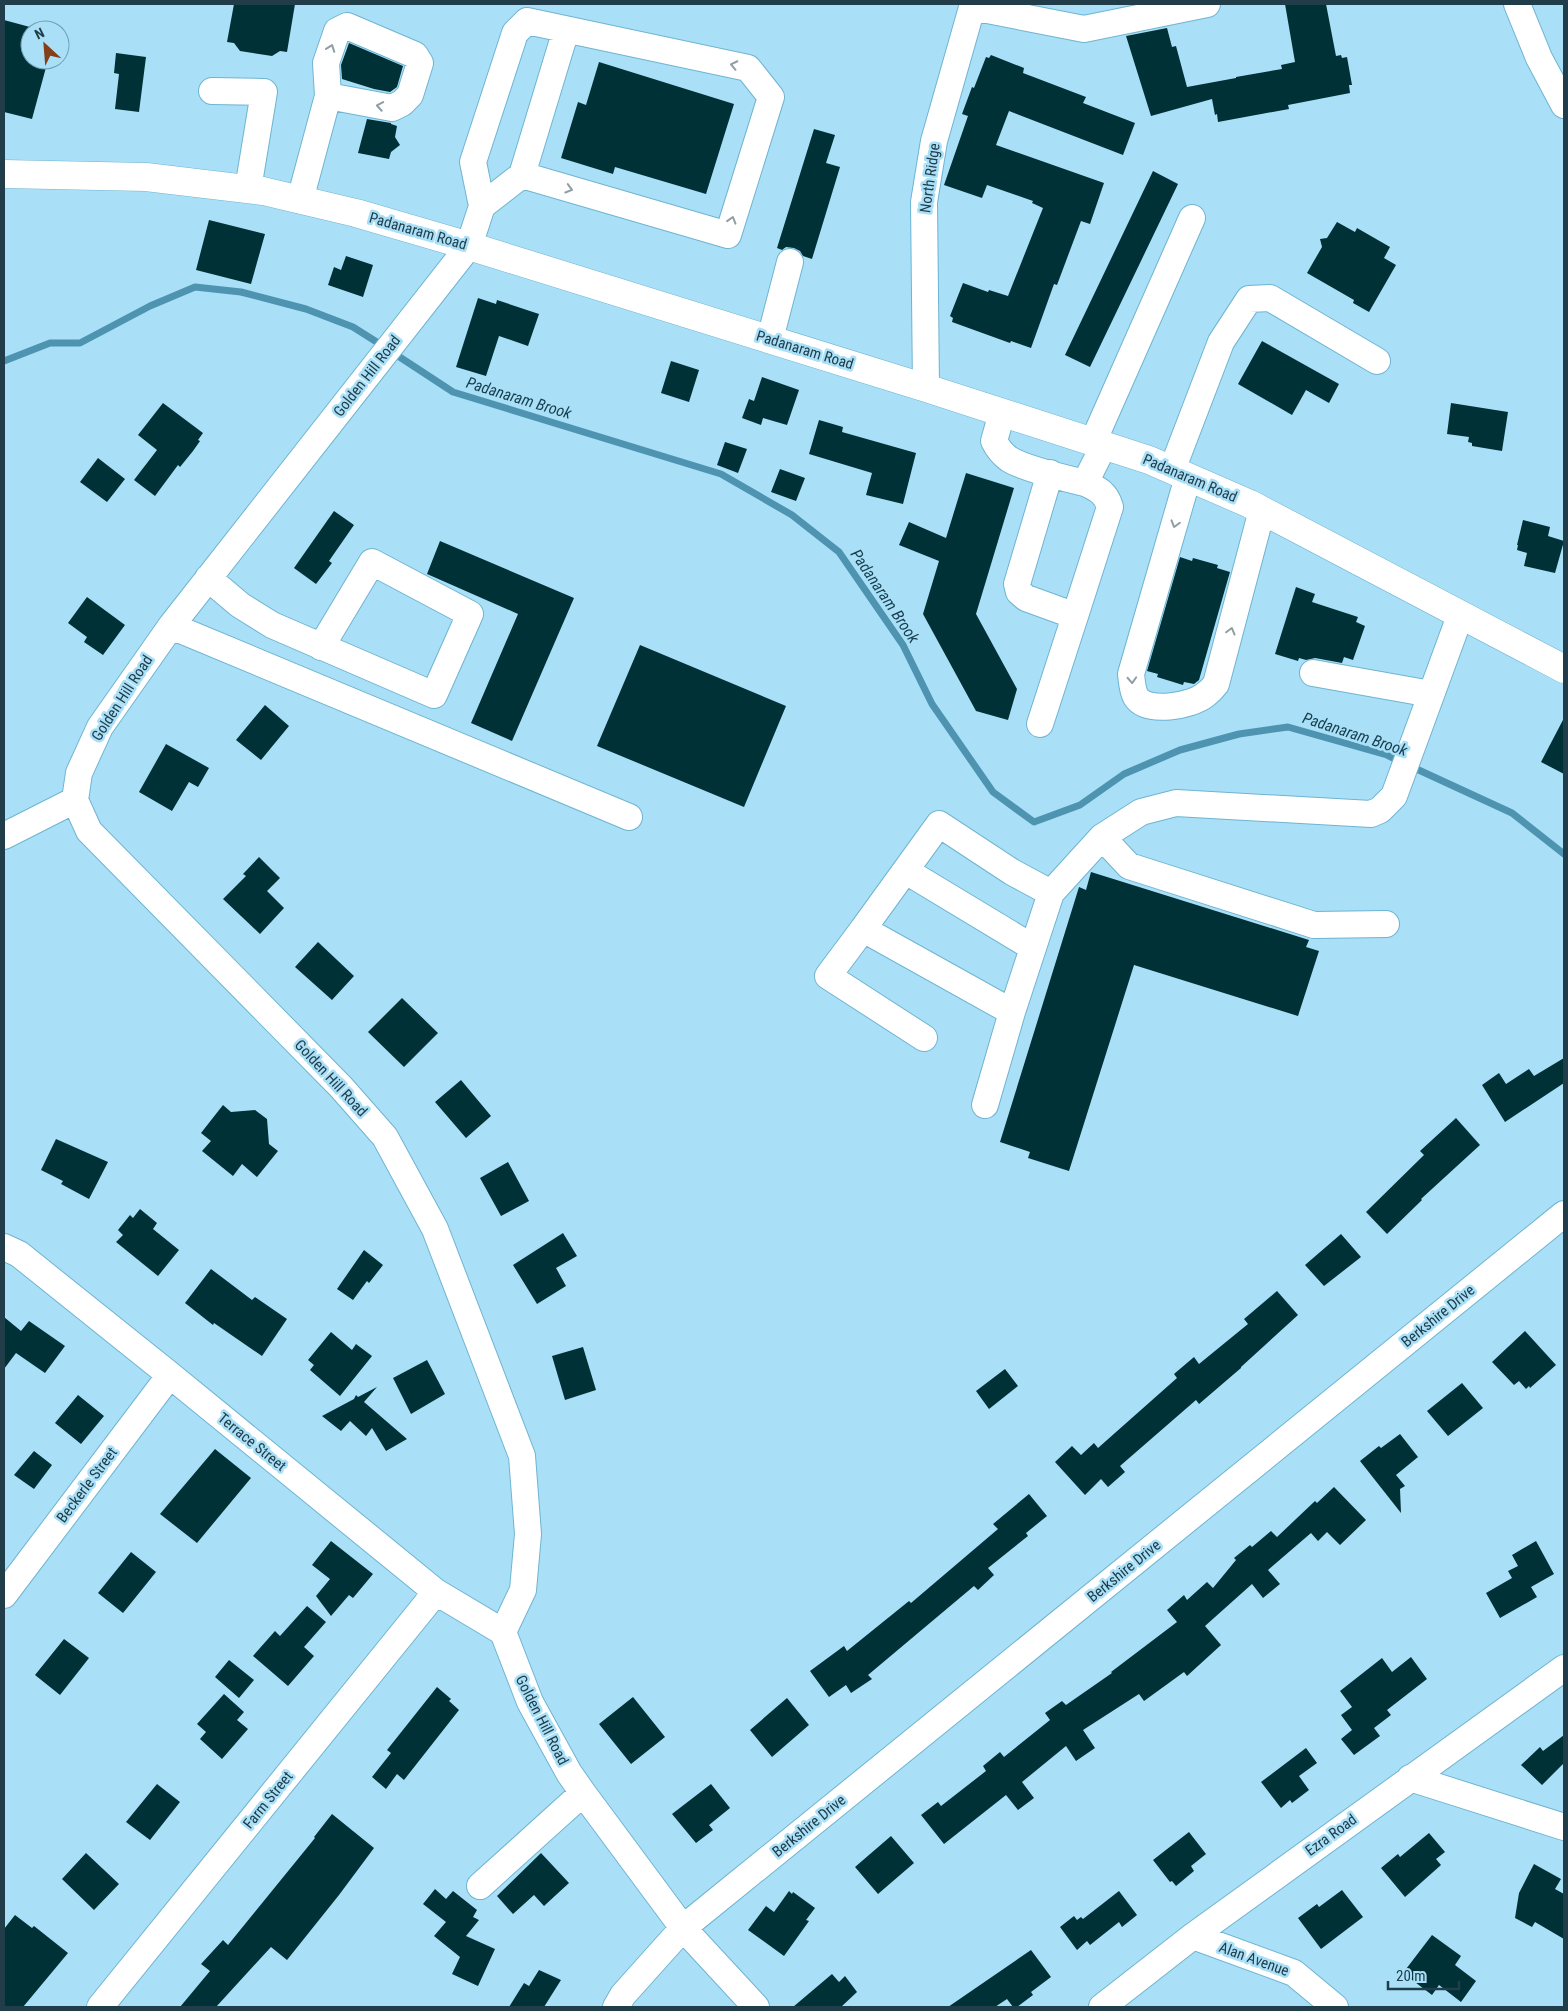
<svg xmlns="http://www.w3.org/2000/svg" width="1568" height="2011" font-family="'Roboto Condensed',sans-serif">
	<rect width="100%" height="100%" fill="#a9e0f8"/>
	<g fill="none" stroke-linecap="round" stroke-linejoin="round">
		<path stroke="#4e94b1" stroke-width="7" d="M 392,352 L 453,392 L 721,474 L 792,515 L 839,552 L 903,645 L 932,704 L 993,792 L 1034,822 L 1080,805 L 1124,774 L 1180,750 L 1239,734 L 1288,727 L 1387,755 L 1401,762
			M 4,361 L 50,343 L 80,343 L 150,306 L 195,287 L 241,292 L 306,309 L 353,327 L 383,346
			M 1410,766 L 1512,813 L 1564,854"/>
	</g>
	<path fill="#003137" d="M 234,4 L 295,4 L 287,52 L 280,51 L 272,56 L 240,51 L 234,43 L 227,42 Z
		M 1285,4 L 1326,4 L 1336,56 L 1341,55 L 1342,58 L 1347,57 L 1352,85 L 1349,85 L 1350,93 L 1288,105 L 1289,109 L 1218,122 L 1217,114 L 1215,115 L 1212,99 L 1151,116 L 1126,36 L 1167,28 L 1172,47 L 1176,46 L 1187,87 L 1236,78 L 1236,77 L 1282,69 L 1281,65 L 1295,62 Z
		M 4,20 L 41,30 L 30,30 L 30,60 L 48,60 L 32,119 L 4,112 Z
		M 349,43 L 403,66 L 397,87 L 390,92 L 374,89 L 342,79 L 341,65 Z
		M 116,53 L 146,57 L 139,112 L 115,109 L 119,74 L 114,73 Z
		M 991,55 L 1024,68 L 1023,73 L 1086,97 L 1083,103 L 1135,123 L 1123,155 L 1009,111 L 996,145 L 1104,183 L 1090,224 L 1081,221 L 1057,285 L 1054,284 L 1031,348 L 1011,341 L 1010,343 L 952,322 L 953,318 L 950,316 L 963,283 L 988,292 L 989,290 L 1008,296 L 1043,208 L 1032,203 L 1033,201 L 987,185 L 982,198 L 944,185 L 968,116 L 962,114 L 972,87 L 974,88 L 986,57 L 989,58 Z
		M 599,62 L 734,104 L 706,194 L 615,167 L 613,174 L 561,158 L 578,102 L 586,105 Z
		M 367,119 L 391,123 L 391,124 L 397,126 L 395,137 L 400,145 L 391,152 L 389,159 L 358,153 Z
		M 814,129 L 835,135 L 826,163 L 840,167 L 812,259 L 803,256 L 800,251 L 794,248 L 786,247 L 782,250 L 777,248 Z
		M 1153,171 L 1178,184 L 1090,367 L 1065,355 Z
		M 209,220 L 265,234 L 251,284 L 196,270 Z
		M 1337,222 L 1355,232 L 1357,228 L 1390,247 L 1384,258 L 1396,265 L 1369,312 L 1353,303 L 1354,300 L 1307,273 L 1322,247 L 1320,239 L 1327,238 Z
		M 346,256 L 373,265 L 363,297 L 328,285 L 334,267 L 341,270 Z
		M 478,298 L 496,304 L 497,300 L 539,314 L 528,346 L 499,336 L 486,376 L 456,367 Z
		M 1262,341 L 1339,384 L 1329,403 L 1306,390 L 1292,415 L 1238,384 Z
		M 671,361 L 699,370 L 689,402 L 661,393 Z
		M 762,377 L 799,390 L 787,425 L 763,418 L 761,425 L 742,418 L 749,399 L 754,401 Z
		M 163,403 L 203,433 L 198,440 L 200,441 L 193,451 L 180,467 L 178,465 L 155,496 L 134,480 L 157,450 L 138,435 Z
		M 1451,403 L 1508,412 L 1502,451 L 1472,446 L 1472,443 L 1468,442 L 1469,437 L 1447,434 Z
		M 819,420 L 843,427 L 842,432 L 916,453 L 903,504 L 866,495 L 872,473 L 809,454 Z
		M 725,442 L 747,449 L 738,473 L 717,465 Z
		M 98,458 L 125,479 L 107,502 L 80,482 Z
		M 780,469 L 805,478 L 796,501 L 771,492 Z
		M 966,473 L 1014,488 L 976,614 L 1017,689 L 1008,720 L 976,711 L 923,614 L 939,561 L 899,545 L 909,522 L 946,538 Z
		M 334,511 L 354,525 L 329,561 L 332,563 L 316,584 L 294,568 Z
		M 1523,520 L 1550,527 L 1548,536 L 1564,541 L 1555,573 L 1524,566 L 1527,553 L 1517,550 L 1518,545 L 1517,545 Z
		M 440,541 L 574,598 L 512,741 L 471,723 L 518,614 L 427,574 Z
		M 1180,557 L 1192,561 L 1193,558 L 1218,565 L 1217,568 L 1230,572 L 1199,680 L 1194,684 L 1184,682 L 1183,685 L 1157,677 L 1158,674 L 1147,671 Z
		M 1296,587 L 1315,594 L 1312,602 L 1358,617 L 1356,622 L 1365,626 L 1353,660 L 1344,657 L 1342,663 L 1315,658 L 1306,660 L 1299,658 L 1298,661 L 1275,654 Z
		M 87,597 L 125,625 L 103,655 L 84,642 L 87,637 L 68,623 Z
		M 640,645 L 786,706 L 744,807 L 597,746 Z
		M 265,705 L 289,726 L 261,760 L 236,740 Z
		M 1564,718 L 1564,774 L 1541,762 Z
		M 166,744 L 209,768 L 198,787 L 189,782 L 172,811 L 139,792 Z
		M 259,857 L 280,878 L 267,891 L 284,908 L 260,934 L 223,899 L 246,876 L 243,874 Z
		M 1091,872 L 1309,940 L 1306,947 L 1319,951 L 1298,1016 L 1134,965 L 1069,1171 L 1028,1158 L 1030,1152 L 1000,1142 L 1079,887 L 1086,890 Z
		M 318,942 L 354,976 L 332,1000 L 295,967 Z
		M 402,998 L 438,1033 L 404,1067 L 368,1032 Z
		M 1564,1058 L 1564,1083 L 1505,1122 L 1482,1085 L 1499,1073 L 1506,1084 L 1529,1069 L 1534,1076 Z
		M 461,1080 L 491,1116 L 466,1138 L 435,1102 Z
		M 223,1105 L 231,1112 L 255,1110 L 267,1119 L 269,1144 L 278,1151 L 257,1177 L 242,1164 L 233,1176 L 202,1151 L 211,1141 L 201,1133 Z
		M 1456,1118 L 1480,1145 L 1421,1199 L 1422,1200 L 1387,1234 L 1366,1212 L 1424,1155 L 1420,1151 Z
		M 56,1139 L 108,1162 L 89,1199 L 61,1184 L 63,1181 L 41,1170 Z
		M 508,1162 L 529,1201 L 501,1216 L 480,1178 Z
		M 140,1209 L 157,1223 L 153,1229 L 179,1250 L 158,1276 L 116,1242 L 123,1235 L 118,1230 L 130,1215 L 133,1218 Z
		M 563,1233 L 577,1256 L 556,1268 L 566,1286 L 537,1304 L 513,1265 Z
		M 1341,1234 L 1361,1257 L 1324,1286 L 1305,1265 Z
		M 364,1250 L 383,1265 L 369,1283 L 367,1281 L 353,1300 L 337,1289 Z
		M 211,1269 L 252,1300 L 255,1297 L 287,1319 L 262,1356 L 214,1323 L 213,1325 L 185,1303 Z
		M 1277,1291 L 1298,1315 L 1241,1367 L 1241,1368 L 1199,1404 L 1196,1400 L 1120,1466 L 1125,1472 L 1108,1487 L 1101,1479 L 1085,1495 L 1055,1462 L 1072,1446 L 1081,1455 L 1094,1443 L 1098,1448 L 1177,1378 L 1174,1374 L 1194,1357 L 1199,1364 L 1248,1324 L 1244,1319 Z
		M 4,1317 L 21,1331 L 29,1321 L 65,1346 L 45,1373 L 16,1353 L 4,1369 Z
		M 1525,1331 L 1556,1365 L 1530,1388 L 1529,1386 L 1526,1389 L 1519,1381 L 1514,1385 L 1492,1362 Z
		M 331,1332 L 352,1350 L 356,1344 L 372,1356 L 340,1396 L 310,1370 L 314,1365 L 308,1360 Z
		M 583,1347 L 596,1390 L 565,1400 L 552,1356 Z
		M 427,1360 L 445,1394 L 411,1414 L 393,1378 Z
		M 1005,1369 L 1018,1386 L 989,1409 L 976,1391 Z
		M 1462,1383 L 1483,1408 L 1448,1436 L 1427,1411 Z
		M 377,1387 L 364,1402 L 407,1439 L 386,1451 L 372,1428 L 366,1436 L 350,1421 L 341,1431 L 322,1416 L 354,1399 L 356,1395 L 358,1397 Z
		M 78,1395 L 104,1416 L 81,1444 L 55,1423 Z
		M 1400,1434 L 1418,1457 L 1396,1475 L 1405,1486 L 1400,1489 L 1401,1513 L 1360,1461 L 1379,1446 L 1381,1448 Z
		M 215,1449 L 251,1478 L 197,1543 L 160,1514 Z
		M 34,1451 L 52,1465 L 34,1489 L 14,1475 Z
		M 1334,1487 L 1366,1520 L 1340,1545 L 1327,1532 L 1318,1541 L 1311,1533 L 1268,1570 L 1280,1584 L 1263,1598 L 1252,1584 L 1205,1626 L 1221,1645 L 1187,1676 L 1184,1672 L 1144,1701 L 1139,1694 L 1083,1730 L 1095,1748 L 1076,1761 L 1066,1746 L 1022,1782 L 1034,1798 L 1018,1810 L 1006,1795 L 944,1844 L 921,1815 L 938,1802 L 941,1806 L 986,1771 L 983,1766 L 1000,1752 L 1004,1757 L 1050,1720 L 1045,1713 L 1062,1701 L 1066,1705 L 1112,1673 L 1111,1672 L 1177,1622 L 1167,1610 L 1184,1595 L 1187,1600 L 1207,1582 L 1213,1588 L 1236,1560 L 1234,1558 L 1250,1545 L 1252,1547 L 1271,1531 L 1277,1537 L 1315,1501 L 1317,1503 Z
		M 1029,1494 L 1047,1516 L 1026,1533 L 1028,1536 L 988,1568 L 994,1575 L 978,1590 L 974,1586 L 868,1675 L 872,1679 L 851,1693 L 846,1685 L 829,1697 L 810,1671 L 844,1646 L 847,1651 L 909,1601 L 911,1603 L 998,1529 L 993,1524 Z
		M 331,1541 L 373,1574 L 353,1598 L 349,1595 L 331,1616 L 316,1596 L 330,1579 L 312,1565 Z
		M 1536,1541 L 1554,1574 L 1531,1587 L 1537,1597 L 1500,1618 L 1486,1593 L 1512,1578 L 1508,1571 L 1518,1566 L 1512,1555 Z
		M 131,1552 L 156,1572 L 123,1613 L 98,1593 Z
		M 307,1606 L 326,1622 L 304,1647 L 314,1656 L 288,1686 L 253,1656 L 275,1631 L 280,1636 Z
		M 64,1639 L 89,1658 L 60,1695 L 35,1675 Z
		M 1411,1657 L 1427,1679 L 1387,1710 L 1391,1715 L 1374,1728 L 1380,1736 L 1354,1755 L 1341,1739 L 1352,1730 L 1341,1715 L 1352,1707 L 1340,1691 L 1382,1658 L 1392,1672 Z
		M 229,1660 L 254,1680 L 239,1698 L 215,1677 Z
		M 437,1687 L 451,1699 L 449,1701 L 459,1710 L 404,1780 L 397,1774 L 386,1789 L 372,1777 L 391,1753 L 387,1750 Z
		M 224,1694 L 244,1712 L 237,1720 L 248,1729 L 222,1759 L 200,1739 L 206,1732 L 197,1724 Z
		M 633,1697 L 665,1737 L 631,1764 L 599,1724 Z
		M 787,1698 L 809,1725 L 772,1757 L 750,1730 Z
		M 1564,1735 L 1564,1763 L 1542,1785 L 1521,1765 L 1540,1747 L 1543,1751 Z
		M 1306,1748 L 1317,1763 L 1299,1776 L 1309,1790 L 1292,1803 L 1290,1800 L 1281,1808 L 1261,1782 Z
		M 157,1784 L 180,1802 L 150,1840 L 126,1822 Z
		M 711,1784 L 730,1808 L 709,1825 L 713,1830 L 696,1843 L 672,1814 Z
		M 332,1814 L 374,1848 L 339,1895 L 287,1960 L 271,1947 L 216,2007 L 180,2007 L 210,1971 L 201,1964 L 223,1940 L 228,1945 L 315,1838 L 314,1837 Z
		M 1189,1832 L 1206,1854 L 1191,1866 L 1194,1871 L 1176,1886 L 1172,1881 L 1170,1882 L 1153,1860 Z
		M 1429,1833 L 1445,1852 L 1436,1859 L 1441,1865 L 1405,1897 L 1381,1868 L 1398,1854 L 1400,1857 Z
		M 891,1836 L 914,1863 L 878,1894 L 855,1867 Z
		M 86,1853 L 119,1884 L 94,1910 L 62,1879 Z
		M 541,1853 L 569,1883 L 544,1906 L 534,1895 L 513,1914 L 497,1896 Z
		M 1534,1864 L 1561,1879 L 1555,1889 L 1564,1894 L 1564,1939 L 1535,1922 L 1532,1927 L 1515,1918 L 1519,1893 Z
		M 435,1889 L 446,1899 L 453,1891 L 477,1910 L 473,1917 L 479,1920 L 466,1936 L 495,1949 L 478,1986 L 452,1974 L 460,1957 L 434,1936 L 446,1922 L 423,1904 Z
		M 1342,1890 L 1363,1917 L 1321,1949 L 1298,1918 L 1317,1904 L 1319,1907 Z
		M 789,1891 L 792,1894 L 793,1892 L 815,1908 L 806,1920 L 809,1921 L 784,1956 L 748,1930 L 766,1906 L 774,1912 Z
		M 1119,1891 L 1137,1915 L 1122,1927 L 1119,1922 L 1090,1945 L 1087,1941 L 1077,1950 L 1060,1927 L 1074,1916 L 1077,1920 L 1081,1917 L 1083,1919 Z
		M 15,1915 L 32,1928 L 34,1926 L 68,1953 L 23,2007 L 4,2007 L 4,1929 Z
		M 1432,1935 L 1461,1956 L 1455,1965 L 1476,1981 L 1461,2002 L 1439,1985 L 1432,1995 L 1403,1973 Z
		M 1031,1950 L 1051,1977 L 1031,1992 L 1033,1995 L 1017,2007 L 1013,2007 L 1007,1999 L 995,2007 L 948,2007 Z
		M 539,1970 L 561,1980 L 544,2007 L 509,2007 L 524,1983 L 529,1986 Z
		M 832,1974 L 839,1982 L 845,1976 L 857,1992 L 841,2007 L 793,2007 Z"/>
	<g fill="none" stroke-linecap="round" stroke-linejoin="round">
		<defs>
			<path id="minor" d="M 1517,4 L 1539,58 L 1564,105
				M 972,7 L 1084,29 L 1207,4
				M 212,91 L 264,92 L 248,189
				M 522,175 L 728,235 L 771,97 L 748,68 L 527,21 L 515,33 L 473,162 L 482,206 L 522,175 L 566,30
				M 300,200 L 328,96 L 326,63 L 337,31 L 347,26 L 415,55 L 420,63 L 410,95 L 402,103 L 392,108 L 328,96
				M 482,206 L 469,246 L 171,626 L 100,727 L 79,773 L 75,800 L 89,831 L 341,1087 L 385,1137 L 435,1229 L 522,1456 L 528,1534 L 523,1590 L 503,1632 L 530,1702 L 569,1773 L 583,1793 L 683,1928 L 756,2007
				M 770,339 L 790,262
				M 926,388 L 924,202 L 934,141 L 973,4
				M 1002,413 L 994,441 C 998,449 1002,454 1009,459 C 1023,468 1068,479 1085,483 L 1104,445
				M 1093,442 L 1192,218
				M 1172,470 L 1221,342 L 1249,299 L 1270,298 L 1377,361
				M 1050,473 L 1017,584 L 1019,592 L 1026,598 L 1070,614 L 1076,613 L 1110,507 C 1106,493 1098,489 1085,483
				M 1188,477 L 1131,674 C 1132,681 1132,690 1136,697 C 1147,714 1191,706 1205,695 C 1209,692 1213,688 1216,684 L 1262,510
				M 208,578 L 240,605 L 272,625 L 434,695 L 470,614 L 372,562 L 321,647
				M 171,626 L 629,817
				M 1313,673 L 1431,694
				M 1040,724 L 1076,613
				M 4,836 L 75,800
				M 1102,837 L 1129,866 L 1314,925 L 1386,924
				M 906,871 L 1032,947
				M 1051,893 L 1012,872 L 939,824 L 863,929 L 1012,1012 L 1051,893 L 1102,837 L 1141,812 L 1176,803 L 1371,814 L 1380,810 L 1394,796 L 1460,616
				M 863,929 L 828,976 L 924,1038
				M 985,1105 L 1012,1012
				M 4,1247 L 19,1254 L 170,1375 L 436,1592 L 503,1632
				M 4,1595 L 170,1375
				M 1410,1778 L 1564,1827
				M 480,1886 L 583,1793
				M 1193,1936 L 1294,1973 L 1335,2007
				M 100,2007 L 436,1592
				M 616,2007 L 623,1995 L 683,1928 L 1564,1214
				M 1102,2007 L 1193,1936 L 1564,1668"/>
			<path id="major" d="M 4,174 L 146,177 L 263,191 L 356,213 L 469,246 L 926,388 L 1149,460 L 1250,504 L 1564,669"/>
		</defs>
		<use href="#minor" stroke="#6fb4d1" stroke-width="28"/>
		<use href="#major" stroke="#6fb4d1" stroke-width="29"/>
		<use href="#minor" stroke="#fff" stroke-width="26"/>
		<use href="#major" stroke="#fff" stroke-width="28"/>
	</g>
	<defs><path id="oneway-chevron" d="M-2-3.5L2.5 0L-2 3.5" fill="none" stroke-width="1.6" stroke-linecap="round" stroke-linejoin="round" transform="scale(1.25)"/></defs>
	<g stroke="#909ea4">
		<use href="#oneway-chevron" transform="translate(331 48) rotate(-70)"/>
		<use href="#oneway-chevron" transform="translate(734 65) rotate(-168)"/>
		<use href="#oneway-chevron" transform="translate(380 106) rotate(-170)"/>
		<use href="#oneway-chevron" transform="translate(569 189) rotate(16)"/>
		<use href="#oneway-chevron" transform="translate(732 220) rotate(-73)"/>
		<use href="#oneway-chevron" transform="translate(1175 524) rotate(106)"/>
		<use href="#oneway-chevron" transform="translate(1231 631) rotate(-75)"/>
		<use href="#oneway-chevron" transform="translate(1132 680) rotate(87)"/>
	</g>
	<g text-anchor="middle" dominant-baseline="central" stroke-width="5" stroke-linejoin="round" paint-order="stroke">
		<g font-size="15" fill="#203d49" stroke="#a9e0f8">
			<text transform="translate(930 178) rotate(-82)">North Ridge</text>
			<text transform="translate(418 231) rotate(16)">Padanaram Road</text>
			<text transform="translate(805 350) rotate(17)">Padanaram Road</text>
			<text transform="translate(367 376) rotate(-52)">Golden Hill Road</text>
			<text transform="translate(1190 478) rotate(23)">Padanaram Road</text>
			<text transform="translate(122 698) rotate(-57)">Golden Hill Road</text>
			<text transform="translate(331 1078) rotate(47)">Golden Hill Road</text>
			<text transform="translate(1438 1316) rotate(-39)">Berkshire Drive</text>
			<text transform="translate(252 1442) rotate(39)">Terrace Street</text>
			<text transform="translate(87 1485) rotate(-53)">Beckerle Street</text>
			<text transform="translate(1124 1571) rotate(-39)">Berkshire Drive</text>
			<text transform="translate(542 1720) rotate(63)">Golden Hill Road</text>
			<text transform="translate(268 1800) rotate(-51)">Farm Street</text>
			<text transform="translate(809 1826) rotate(-39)">Berkshire Drive</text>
			<text transform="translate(1331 1835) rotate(-36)">Ezra Road</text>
			<text transform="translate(1254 1959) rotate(20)">Alan Avenue</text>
		</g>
		<g font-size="16" font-style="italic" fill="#163e4d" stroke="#a9e0f8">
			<text transform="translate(519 398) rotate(17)">Padanaram Brook</text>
			<text transform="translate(885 596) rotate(56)">Padanaram Brook</text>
			<text transform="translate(1355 734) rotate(18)">Padanaram Brook</text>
		</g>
	</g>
	<rect width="1568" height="2011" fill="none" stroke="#203d49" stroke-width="10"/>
	<g transform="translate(45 45) rotate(334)"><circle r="24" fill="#a9e0f8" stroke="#729fb2"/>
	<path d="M0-4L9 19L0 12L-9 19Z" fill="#843f18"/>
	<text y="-8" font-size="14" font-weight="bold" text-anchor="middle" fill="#203d49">N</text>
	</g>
	<path d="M1388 1981v8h71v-8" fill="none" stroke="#203d49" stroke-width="2.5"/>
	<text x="1396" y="1981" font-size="15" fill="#203d49" stroke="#a9e0f8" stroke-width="4" paint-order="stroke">20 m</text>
</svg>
